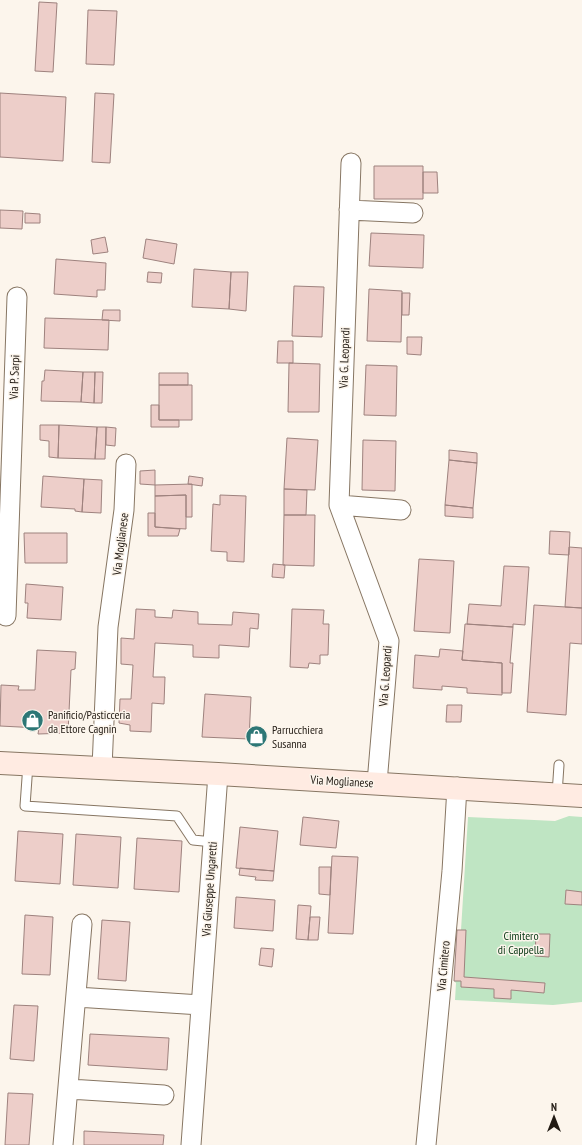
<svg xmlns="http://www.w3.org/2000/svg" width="582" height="1145" font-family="'PT Sans Narrow',sans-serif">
	<rect width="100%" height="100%" fill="#fcf5ec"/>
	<path fill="#bfe5c3" d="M 569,816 L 582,817 L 582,1002 L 553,1005 L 455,1000 L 456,983 L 454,981 L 457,930 L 461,930 L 468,817 L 555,821 Z"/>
	<path fill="#edcec9" stroke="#9e827e" d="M 39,2 L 57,3 L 53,72 L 35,71 Z
		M 88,10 L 117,11 L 114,65 L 86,64 Z
		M 0,93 L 66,97 L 63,161 L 0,157 Z
		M 95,93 L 114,94 L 110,163 L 92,162 Z
		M 374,166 L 423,166 L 423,199 L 374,199 Z
		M 423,172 L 437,172 L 438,193 L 423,193 Z
		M 0,210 L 23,211 L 22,229 L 0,228 Z
		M 25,213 L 40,214 L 40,223 L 25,223 Z
		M 371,233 L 424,235 L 423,268 L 369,266 Z
		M 105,237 L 108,252 L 93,254 L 91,240 Z
		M 146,239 L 177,244 L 174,264 L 143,258 Z
		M 56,259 L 106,263 L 105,290 L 97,290 L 97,297 L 54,294 Z
		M 194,269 L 231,272 L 229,309 L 192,307 Z
		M 148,272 L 162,273 L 161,283 L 147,282 Z
		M 231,272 L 248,272 L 246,311 L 229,309 Z
		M 294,286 L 324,287 L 322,337 L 292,336 Z
		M 369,289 L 402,291 L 401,342 L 367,341 Z
		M 402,293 L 410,293 L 409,315 L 402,315 Z
		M 103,310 L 120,310 L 120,321 L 102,320 Z
		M 45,318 L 109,320 L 108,350 L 44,348 Z
		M 407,337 L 422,337 L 421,355 L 407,354 Z
		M 278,341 L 293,341 L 293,363 L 277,363 Z
		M 289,363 L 320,364 L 319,412 L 288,412 Z
		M 366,365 L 397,366 L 396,416 L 364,415 Z
		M 45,370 L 83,372 L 81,402 L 41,401 L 42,381 L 44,381 Z
		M 83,372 L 95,372 L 94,403 L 81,402 Z
		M 95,372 L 103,372 L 102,403 L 94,403 Z
		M 159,373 L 188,373 L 188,385 L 159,385 Z
		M 159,385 L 192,385 L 192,420 L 159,420 Z
		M 151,405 L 159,405 L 159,420 L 179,420 L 179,427 L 151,427 Z
		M 40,425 L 59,425 L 58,458 L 49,457 L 49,441 L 40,440 Z
		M 59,425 L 97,427 L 95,459 L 58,458 Z
		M 97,427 L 106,427 L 105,459 L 95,459 Z
		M 106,427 L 116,428 L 115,446 L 106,445 Z
		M 287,438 L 318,440 L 315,490 L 284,489 Z
		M 363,440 L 396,441 L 395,491 L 362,490 Z
		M 449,450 L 477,453 L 477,463 L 449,460 Z
		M 449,460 L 477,463 L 473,508 L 445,505 Z
		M 155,470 L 155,485 L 140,484 L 140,471 Z
		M 43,476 L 84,479 L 82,512 L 75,511 L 75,509 L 41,507 Z
		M 189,476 L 203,478 L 202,486 L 188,484 Z
		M 84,479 L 102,480 L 101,513 L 82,512 Z
		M 192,484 L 192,517 L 186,517 L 186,495 L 155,496 L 155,485 Z
		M 284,489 L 307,490 L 306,515 L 284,515 Z
		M 186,495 L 186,529 L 155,527 L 155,496 Z
		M 220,495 L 246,496 L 244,562 L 227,561 L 227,552 L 211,551 L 213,504 L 220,505 Z
		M 445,505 L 473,508 L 473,518 L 445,516 Z
		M 148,513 L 155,513 L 155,527 L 180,529 L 178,536 L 148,536 Z
		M 284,515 L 315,515 L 314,566 L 283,565 Z
		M 550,531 L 570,532 L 569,555 L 549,554 Z
		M 24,533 L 67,533 L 67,563 L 25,563 Z
		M 569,547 L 582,548 L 582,608 L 565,607 Z
		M 419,559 L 454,561 L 450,633 L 414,631 Z
		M 273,564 L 285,565 L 284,578 L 272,577 Z
		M 504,566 L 529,567 L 525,625 L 513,624 L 513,627 L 467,624 L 469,604 L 501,606 Z
		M 26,584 L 63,587 L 61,620 L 27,618 L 28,603 L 25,603 Z
		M 534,605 L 582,608 L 582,644 L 570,643 L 566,715 L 527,712 Z
		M 136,609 L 155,610 L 155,617 L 172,618 L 173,610 L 198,612 L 198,624 L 232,625 L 233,612 L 259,614 L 258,629 L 250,628 L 249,647 L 219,645 L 219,658 L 193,657 L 193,645 L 155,643 L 153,677 L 165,677 L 164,704 L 152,703 L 151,732 L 130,731 L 130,725 L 119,723 L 120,699 L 131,699 L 133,665 L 121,664 L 121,638 L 134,639 Z
		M 292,609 L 324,610 L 323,624 L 329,624 L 328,655 L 320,655 L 320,664 L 309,663 L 308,668 L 290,667 Z
		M 465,624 L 513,627 L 510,663 L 513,663 L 511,693 L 502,693 L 502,663 L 462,660 Z
		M 440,649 L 463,651 L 462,660 L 502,663 L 502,695 L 467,693 L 467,688 L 442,686 L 442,690 L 413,688 L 415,655 L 439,657 Z
		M 37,650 L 76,652 L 75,669 L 71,670 L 68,733 L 38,734 L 39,728 L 0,726 L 1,685 L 19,686 L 18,690 L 35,690 Z
		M 205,694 L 251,697 L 249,739 L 202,737 Z
		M 447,705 L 462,705 L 461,722 L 446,722 Z
		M 303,817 L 339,821 L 336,848 L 300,845 Z
		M 240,827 L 278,831 L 274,871 L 236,868 Z
		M 18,831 L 63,834 L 60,884 L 15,881 Z
		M 76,834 L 121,837 L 118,888 L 73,885 Z
		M 137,838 L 182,841 L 179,892 L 134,889 Z
		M 332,856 L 358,857 L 353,934 L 328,933 Z
		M 319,867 L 331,867 L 330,895 L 319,894 Z
		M 240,868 L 274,871 L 273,881 L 255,880 L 256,877 L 239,875 Z
		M 566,890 L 582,892 L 582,905 L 565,904 Z
		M 236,897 L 275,900 L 273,931 L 234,928 Z
		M 298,905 L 311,906 L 308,940 L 296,939 Z
		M 25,915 L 53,917 L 50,975 L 22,974 Z
		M 310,917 L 320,917 L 318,940 L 308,940 Z
		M 102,920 L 130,922 L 126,981 L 98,979 Z
		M 457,930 L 466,930 L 464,977 L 545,983 L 544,993 L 511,990 L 511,999 L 494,998 L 494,989 L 461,987 L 461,981 L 454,981 Z
		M 536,934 L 550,934 L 549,957 L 535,956 Z
		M 261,948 L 274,949 L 272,967 L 259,965 Z
		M 14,1005 L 38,1006 L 34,1061 L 10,1059 Z
		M 90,1034 L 169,1038 L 167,1070 L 88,1065 Z
		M 8,1093 L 33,1094 L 29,1145 L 5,1145 Z
		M 84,1131 L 164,1135 L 163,1145 L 84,1145 Z"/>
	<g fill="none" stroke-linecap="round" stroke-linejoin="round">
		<defs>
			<path id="service" d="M 28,764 L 25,806 L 177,816 L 193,840 L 213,842
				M 557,794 L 559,765"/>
			<path id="minor" d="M 351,163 L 339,505 L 389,641 L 377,783
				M 349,210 L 413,213
				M 339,505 L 401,510
				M 6,616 L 17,297
				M 102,768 L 108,627 L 124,510 L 126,464
				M 76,997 L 201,1005
				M 69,1089 L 164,1095
				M 63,1145 L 82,924
				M 191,1145 L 218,774
				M 426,1145 L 452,871 L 457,787"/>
			<path id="secondary" d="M 0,763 L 218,774 L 582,796"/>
		</defs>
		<use href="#service" stroke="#877663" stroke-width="11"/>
		<use href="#minor" stroke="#877663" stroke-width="21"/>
		<use href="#secondary" stroke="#877663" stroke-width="24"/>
		<use href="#service" stroke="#fff" stroke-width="9"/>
		<use href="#minor" stroke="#fff" stroke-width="19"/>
		<use href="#secondary" stroke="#ffebe2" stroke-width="22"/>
	</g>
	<defs>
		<symbol id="shop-disc" viewBox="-11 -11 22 22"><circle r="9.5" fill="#2d7776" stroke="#fcf5ec"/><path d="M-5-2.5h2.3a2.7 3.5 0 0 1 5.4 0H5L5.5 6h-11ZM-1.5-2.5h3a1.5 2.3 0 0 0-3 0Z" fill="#fff"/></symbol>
	</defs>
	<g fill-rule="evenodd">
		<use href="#shop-disc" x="20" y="708" width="25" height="25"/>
		<use href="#shop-disc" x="244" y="724" width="25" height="25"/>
	</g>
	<g text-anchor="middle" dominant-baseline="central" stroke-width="3" stroke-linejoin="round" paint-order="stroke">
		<g font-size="12" fill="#221b14" stroke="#fcf5ec">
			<text transform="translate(344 358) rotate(-88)">Via G. Leopardi</text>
			<text transform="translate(14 377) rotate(-88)">Via P. Sarpi</text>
			<text transform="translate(120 544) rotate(-83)">Via Moglianese</text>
			<text transform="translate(385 676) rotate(-86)">Via G. Leopardi</text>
			<text transform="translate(342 781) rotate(3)">Via Moglianese</text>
			<text transform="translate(209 889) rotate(-86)">Via Giuseppe Ungaretti</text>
			<text transform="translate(443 966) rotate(-85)">Via Cimitero</text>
		</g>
		<g font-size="12" fill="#221b14" stroke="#fcf5ec" text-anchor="start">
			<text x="48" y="714">Panificio/Pasticceria<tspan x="48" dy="14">da Ettore Cagnin</tspan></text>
			<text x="272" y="729">Parrucchiera<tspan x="272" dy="14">Susanna</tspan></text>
		</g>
		<g font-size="12" fill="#083814" stroke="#fcf5ec">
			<text x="521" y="935">Cimitero<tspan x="521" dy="14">di Cappella</tspan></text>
		</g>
	</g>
	<g transform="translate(554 1117)" stroke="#fcf5ec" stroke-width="3" paint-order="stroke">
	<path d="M0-3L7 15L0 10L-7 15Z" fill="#221b14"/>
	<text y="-6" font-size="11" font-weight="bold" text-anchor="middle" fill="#221b14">N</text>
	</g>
</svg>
